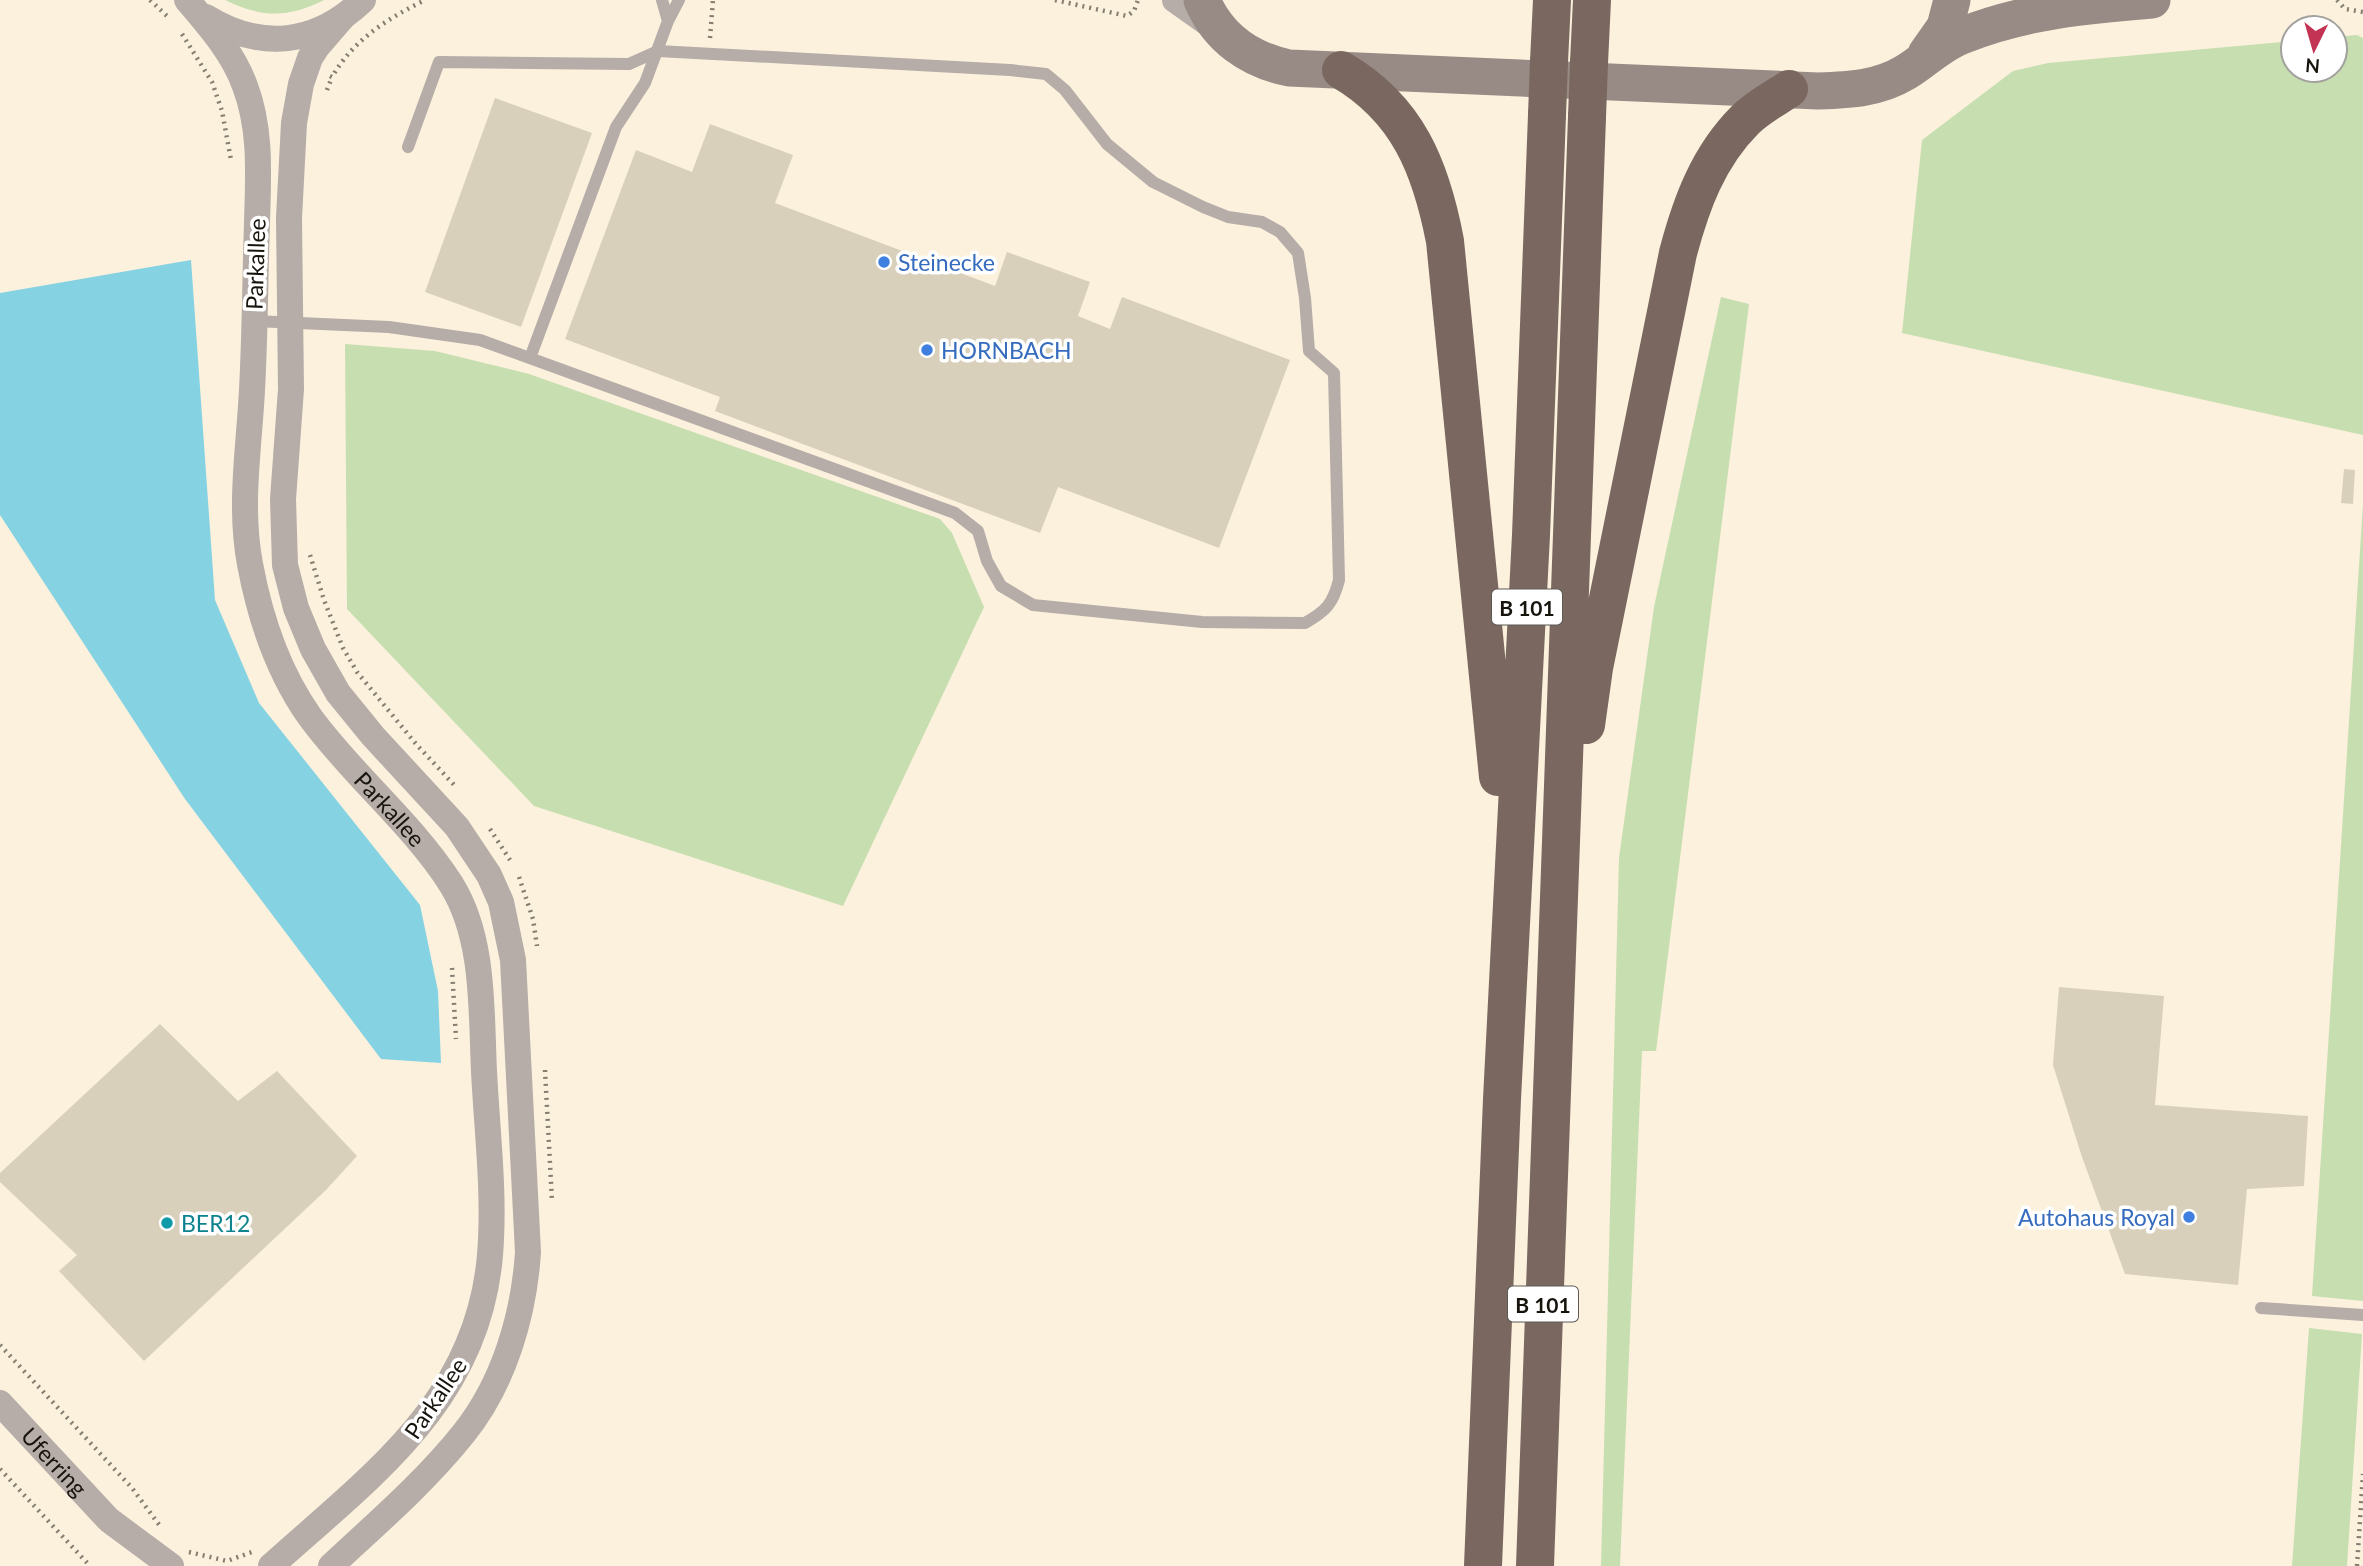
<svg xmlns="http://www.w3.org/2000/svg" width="2363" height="1566" font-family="Lato,sans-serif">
	<rect width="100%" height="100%" fill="#fbf1dd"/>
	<path fill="#c7deb0" d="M 225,0 L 324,0 C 288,18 262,18 225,0 Z
		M 2357,35 L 2363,38 L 2363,435 L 1902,333 L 1922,140 L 2013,71 L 2048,63 L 2293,41 L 2293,70 L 2335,70 L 2335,37 Z
		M 1721,297 L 1749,304 L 1656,1051 L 1642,1051 L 1620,1566 L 1601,1566 L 1619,858 L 1654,607 Z
		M 345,344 L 435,351 L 529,374 L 940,519 L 952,533 L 984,607 L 843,906 L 534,806 L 347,609 Z
		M 2363,504 L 2363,1301 L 2312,1296 Z
		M 2309,1328 L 2362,1334 L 2347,1566 L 2292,1566 Z"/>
	<path fill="#85d2e3" d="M 191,260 L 215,600 L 259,703 L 420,905 L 438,991 L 441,1063 L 381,1059 L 185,799 L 0,515 L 0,293 Z"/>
	<path fill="#d9d0bc" d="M 495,98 L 592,133 L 521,327 L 425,292 Z
		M 710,124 L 793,155 L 775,203 L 995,286 L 1007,252 L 1090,282 L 1078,316 L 1110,329 L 1122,297 L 1290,360 L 1219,548 L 1058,487 L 1040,533 L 715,411 L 720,397 L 565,339 L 636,150 L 692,172 Z
		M 2344,469 L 2355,470 L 2353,504 L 2341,503 Z
		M 2059,987 L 2164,996 L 2155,1105 L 2308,1116 L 2304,1186 L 2247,1189 L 2238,1285 L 2125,1274 L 2082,1157 L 2053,1065 Z
		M 160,1024 L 238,1101 L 277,1071 L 357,1156 L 326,1190 L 144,1361 L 59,1271 L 77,1255 L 0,1182 L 0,1173 Z"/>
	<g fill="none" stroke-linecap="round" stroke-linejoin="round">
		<path stroke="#847e71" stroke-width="4.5" stroke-dasharray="2 5" stroke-linecap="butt" d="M 150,0 L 167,16
			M 1055,0 L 1127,16 L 1134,11 L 1138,0
			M 2337,0 L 2345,9 L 2363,12
			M 182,34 L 212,82 L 222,111 L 231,160
			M 710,38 L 713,0
			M 330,76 L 332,77 C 354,39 387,19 425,0
			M 327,90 L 332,77
			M 310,555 L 324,600 L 343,648 L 357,672 L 416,744 L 456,787
			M 490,829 L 510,860
			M 519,877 L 533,919 L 537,946
			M 452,968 L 456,1039
			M 545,1070 L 552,1201
			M 0,1345 L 132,1488 L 160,1526
			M 0,1469 L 90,1566
			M 189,1552 L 227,1561 L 252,1552
			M 2357,1566 L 2363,1474"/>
		<path stroke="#b6aca8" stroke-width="12" d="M 662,0 L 668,21
			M 254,321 L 389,327 L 480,340 L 955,513 L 978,531 L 987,561 L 1001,586 L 1033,605 L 1202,622 L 1305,623 C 1326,611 1333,604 1339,580 L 1334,373 L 1309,351 L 1305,298 L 1298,253 L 1280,232 L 1262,222 L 1228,217 L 1203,207 L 1153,182 L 1107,144 L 1065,90 L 1046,74 L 1010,70 L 658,51 L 629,64 L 439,62 L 408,147
			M 530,358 L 616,127 L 645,83 L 668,21 L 679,0
			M 2261,1308 L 2363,1315"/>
		<g stroke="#b6aca8" stroke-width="26">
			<path id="s1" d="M 187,0 C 210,27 233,53 245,86 C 262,131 258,178 257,224 C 255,280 255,335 252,390 C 249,449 239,506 250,564 C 260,618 278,672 310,717 C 353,776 412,823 451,884 C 485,938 481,1011 484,1071 C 487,1132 495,1194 490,1255 C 478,1401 371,1476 271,1566"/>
			<path d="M 1175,0 L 1213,27"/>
			<path d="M 206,17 C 261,51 316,45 363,0"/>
			<path id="s2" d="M 0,1403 L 109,1520 L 171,1566"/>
			<path d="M 331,1566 C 377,1523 425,1482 464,1433 C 504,1383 524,1315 528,1252 L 513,960 L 501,902 L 489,875 L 457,827 L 373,736 L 338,693 L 313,649 L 296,608 L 285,565 L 283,499 L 291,389 L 289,218 L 294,123 L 301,84 L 310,58 L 317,47 L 342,18"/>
		</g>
		<path stroke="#988a85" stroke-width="37" d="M 1202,0 C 1218,38 1250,60 1289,68 L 1818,91 C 1849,90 1878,89 1906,72 C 1926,60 1941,43 1964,35 C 2024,11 2088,5 2152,0
			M 1926,54 L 1945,27 L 1952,0"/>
		<path stroke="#7a6860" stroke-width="38" d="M 1549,62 L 1552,0
			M 1589,63 L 1592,0
			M 1341,70 C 1408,109 1431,168 1445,241 L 1498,777
			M 1586,725 L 1594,668 L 1678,253 C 1691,204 1708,157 1745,120 C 1758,107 1774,99 1789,89
			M 1483,1566 L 1502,1099 L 1531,535 L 1547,115
			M 1535,1566 L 1587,117"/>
		<path stroke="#7a6860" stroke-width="38" d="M 1547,115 L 1549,62
			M 1587,117 L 1589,63"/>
	</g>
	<g fill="#3f7fe0" stroke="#fff" stroke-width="2.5">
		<circle cx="884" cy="262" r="7"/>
		<circle cx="927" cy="350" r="7"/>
		<circle cx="2189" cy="1217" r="7"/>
	</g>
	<circle fill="#0f9aa8" stroke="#fff" stroke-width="2.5" cx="167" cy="1223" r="7"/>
	<g text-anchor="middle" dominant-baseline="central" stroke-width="7" stroke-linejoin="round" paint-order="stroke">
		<g fill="#fff" stroke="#5d5a56" stroke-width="2">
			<rect x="1492" y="589.5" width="70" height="35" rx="5"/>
			<rect x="1508" y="1286.5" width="70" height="35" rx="5"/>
		</g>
		<g font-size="21" font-weight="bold" fill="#17140d">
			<text x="1527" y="607">B 101</text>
			<text x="1543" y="1304">B 101</text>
		</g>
		<g font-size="23" fill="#366cbe" stroke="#fff" text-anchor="start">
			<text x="898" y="262">Steinecke</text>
			<text x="941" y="350">HORNBACH</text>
			<text x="2175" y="1217" text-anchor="end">Autohaus Royal</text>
		</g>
		<g font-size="23" fill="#17140d" stroke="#fff">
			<text transform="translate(255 264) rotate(-88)">Parkallee</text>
			<text stroke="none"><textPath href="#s1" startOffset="872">Parkallee</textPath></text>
			<text transform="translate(435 1398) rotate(-56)">Parkallee</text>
			<text stroke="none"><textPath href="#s2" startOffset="80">Uferring</textPath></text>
		</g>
		<g font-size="23" fill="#0d838f" stroke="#fff" text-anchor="start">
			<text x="181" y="1223">BER12</text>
		</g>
	</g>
	<g transform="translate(2314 49) rotate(185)"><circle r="33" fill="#ffffff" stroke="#a2a19e" stroke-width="2"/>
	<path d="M0-5L12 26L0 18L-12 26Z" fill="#c33354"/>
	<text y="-10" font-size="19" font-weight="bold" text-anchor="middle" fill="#17140d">N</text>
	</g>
</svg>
